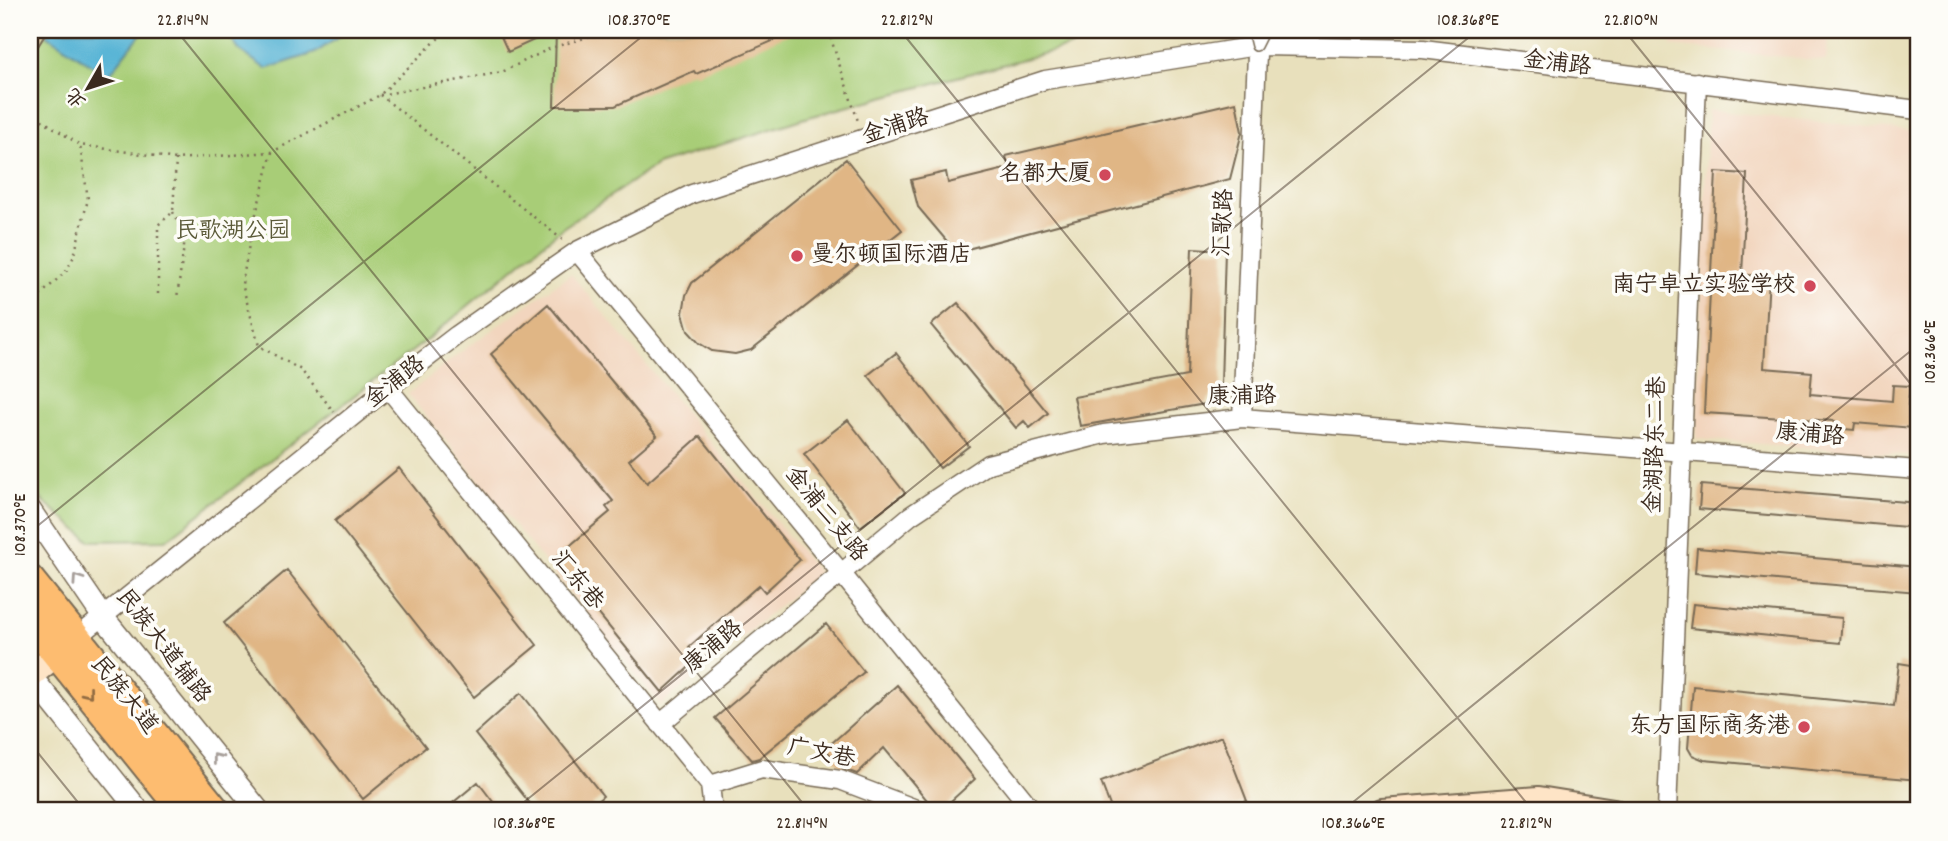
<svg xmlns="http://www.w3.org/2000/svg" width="1948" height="841" font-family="Dekko,'LXGW WenKai TC',sans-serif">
	<rect width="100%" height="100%" fill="#fdfcf7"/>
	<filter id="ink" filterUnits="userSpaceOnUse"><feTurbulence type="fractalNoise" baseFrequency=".0143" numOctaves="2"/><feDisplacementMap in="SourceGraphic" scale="14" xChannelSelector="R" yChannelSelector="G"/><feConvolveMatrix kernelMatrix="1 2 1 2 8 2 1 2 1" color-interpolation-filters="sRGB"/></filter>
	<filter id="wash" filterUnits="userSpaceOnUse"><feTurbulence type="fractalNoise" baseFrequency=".00686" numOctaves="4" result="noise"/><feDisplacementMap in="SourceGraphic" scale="28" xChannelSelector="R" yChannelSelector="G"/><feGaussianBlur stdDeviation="1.57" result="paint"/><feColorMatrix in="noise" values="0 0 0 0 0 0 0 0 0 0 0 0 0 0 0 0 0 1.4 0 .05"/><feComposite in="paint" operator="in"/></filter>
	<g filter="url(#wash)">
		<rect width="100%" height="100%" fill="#e8e0bc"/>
		<path fill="#f2d5be" d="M 1672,30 L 1829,30 L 1826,61 L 1671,46 Z
			M 1708,110 L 1918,132 L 1918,456 L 1696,439 Z
			M 571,274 L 819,573 L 661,705 L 408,394 L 465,349 Z"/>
		<path fill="#a8cd77" stroke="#727c4a" stroke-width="2" d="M 30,30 L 1131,30 L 809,117 L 657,165 L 561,229 L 428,339 L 166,540 L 90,541 L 42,500 L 30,484 Z"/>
		<path fill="#56b4d5" stroke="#486f7a" stroke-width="2" d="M 39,30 L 144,30 L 108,76 Z
			M 225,30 L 349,30 L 315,53 L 266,69 L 239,50 Z"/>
		<g id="blocks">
			<path fill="#e0b685" d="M 30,30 L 48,30 L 30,59 Z
				M 498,30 L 556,30 L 508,52 Z
				M 556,30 L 798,30 L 696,74 L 694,71 L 615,106 L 554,106 Z
				M 1236,102 L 1242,132 L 1230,179 L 956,252 L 918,207 L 911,180 L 946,172 L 948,183 L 1009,168 L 1006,156 Z
				M 846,159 L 902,230 L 751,350 L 735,354 L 712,351 L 699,343 L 688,331 L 683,313 L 686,295 L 692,283 Z
				M 1716,172 L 1747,174 L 1742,275 L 1769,276 L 1764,368 L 1812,372 L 1810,394 L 1892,401 L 1893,385 L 1910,386 L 1908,405 L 1915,406 L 1913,428 L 1855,423 L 1854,430 L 1834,428 L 1835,421 L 1704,413 Z
				M 1192,248 L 1225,250 L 1221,384 L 1205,404 L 1080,426 L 1074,397 L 1187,376 Z
				M 958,303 L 1048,413 L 1030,428 L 1024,421 L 1016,428 L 931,325 Z
				M 548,304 L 657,436 L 629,460 L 647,483 L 700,436 L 800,560 L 765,592 L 759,585 L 689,647 L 698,659 L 662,692 L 554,559 L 610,512 L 606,507 L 613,501 L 491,354 Z
				M 896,353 L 969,446 L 940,468 L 868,375 Z
				M 848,420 L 905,493 L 860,527 L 804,454 Z
				M 399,468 L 537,645 L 474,697 L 335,521 Z
				M 1701,485 L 1918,503 L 1918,528 L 1699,509 Z
				M 1697,548 L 1918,567 L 1918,592 L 1695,573 Z
				M 287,570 L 426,747 L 363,799 L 224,623 Z
				M 1693,604 L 1842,618 L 1840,643 L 1690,628 Z
				M 826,624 L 864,672 L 759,758 L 752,760 L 715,718 Z
				M 1899,663 L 1918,666 L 1918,780 L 1704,760 L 1692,755 L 1688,748 L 1693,686 L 1894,706 Z
				M 897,685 L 975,779 L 940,811 L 936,811 L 884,748 L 857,774 L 843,769 L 825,749 Z
				M 521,693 L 603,796 L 586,811 L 536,811 L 475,734 Z
				M 1222,736 L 1247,801 L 1218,811 L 1112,811 L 1101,782 Z
				M 478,782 L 500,811 L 443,811 Z"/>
		</g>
	</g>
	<g filter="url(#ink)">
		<use href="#blocks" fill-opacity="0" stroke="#786a55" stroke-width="2"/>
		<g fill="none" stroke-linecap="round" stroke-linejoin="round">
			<defs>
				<path id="minor" d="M 577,251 L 842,574 L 1033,811
					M 388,388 L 710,785 L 713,811
					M 1242,418 L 1258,30
					M 70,643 L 388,388 L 457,335 L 577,251 L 692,194 L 1045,80 L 1256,46 L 1423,49 L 1918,110
					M 660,724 L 910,516 L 988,464 L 1104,434 L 1242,418 L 1918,470
					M 710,785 L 762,769 L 840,780 L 921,811
					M 1667,811 L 1697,82"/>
				<path id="tertiary" d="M 30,510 L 103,617 L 259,811
					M 30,675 L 139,811"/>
				<path id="secondary" d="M 30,676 L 57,654
					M 1382,811 L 1539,799 L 1614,811"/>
				<path id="trunk" d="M 30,580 L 216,811
					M 30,621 L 183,811"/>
			</defs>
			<use href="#minor" stroke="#786a55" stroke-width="21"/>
			<use href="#tertiary" stroke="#786a55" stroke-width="24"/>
			<use href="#secondary" stroke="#786a55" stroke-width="28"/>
			<use href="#trunk" stroke="#786a55" stroke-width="32"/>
			<path stroke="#786a55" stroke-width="2.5" stroke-dasharray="2 5" stroke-linecap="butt" d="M 819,30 L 831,39 L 858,121
				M 380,95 L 564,241
				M 380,95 L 502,72 L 551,48 L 611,30
				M 30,112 L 80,145 L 176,159 L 272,152 L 380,95 L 447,30
				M 272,152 L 251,233 L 242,284 L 259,346 L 301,370 L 334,412
				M 173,212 L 185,238 L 177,298
				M 158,294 L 158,225 L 173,212 L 176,159
				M 30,305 L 67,270 L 74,256 L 88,199 L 80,145"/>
			<use href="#minor" stroke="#fff" stroke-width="18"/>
			<use href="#tertiary" stroke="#fff" stroke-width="21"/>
			<use href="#secondary" stroke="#fee4c6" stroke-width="24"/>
			<use href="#trunk" stroke="#fdbc70" stroke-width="28"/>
			<defs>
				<path id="service-bridge" d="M 1252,30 L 1256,46 L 1264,30"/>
			</defs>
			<use href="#service-bridge" stroke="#786a55" stroke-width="12" stroke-linecap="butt"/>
			<use href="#service-bridge" stroke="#fff" stroke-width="9"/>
		</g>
		<defs><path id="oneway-chevron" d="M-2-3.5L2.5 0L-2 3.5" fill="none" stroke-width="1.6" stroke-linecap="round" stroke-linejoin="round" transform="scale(1.75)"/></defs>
		<g stroke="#a79f9a">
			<use href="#oneway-chevron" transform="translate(77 579) rotate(-124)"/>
			<use href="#oneway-chevron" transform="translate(217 758) rotate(-129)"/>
		</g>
		<use stroke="#926c43" href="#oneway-chevron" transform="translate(88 693) rotate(51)"/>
	</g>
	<path fill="none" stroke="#3b2a1e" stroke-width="2" stroke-opacity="0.45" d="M 176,30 L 809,811M 900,30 L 1533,811M 1624,30 L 1918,393M 30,532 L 650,30M 30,743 L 85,811M 513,811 L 1478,30M 1342,811 L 1918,345"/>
	<g fill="#d1495b" stroke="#fdfcf7" stroke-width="2.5">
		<circle cx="1105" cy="175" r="7"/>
		<circle cx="797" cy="256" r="7"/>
		<circle cx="1810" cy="286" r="7"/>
		<circle cx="1804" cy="727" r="7"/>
	</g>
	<g text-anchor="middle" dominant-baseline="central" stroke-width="7" stroke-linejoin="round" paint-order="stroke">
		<g font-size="23" fill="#3b2a1e" stroke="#fdfcf7">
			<text transform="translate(1557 65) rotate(7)">金浦路</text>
			<text transform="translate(896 128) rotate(-18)">金浦路</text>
			<text transform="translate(1225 223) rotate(-88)">汇歌路</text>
			<text transform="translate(396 383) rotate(-38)">金浦路</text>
			<text transform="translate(1242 398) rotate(-1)">康浦路</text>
			<text transform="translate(1810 436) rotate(5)">康浦路</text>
			<text transform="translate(1657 445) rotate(-88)">金湖路东二巷</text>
			<text transform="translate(825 515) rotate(51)">金浦二支路</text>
			<text transform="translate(576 581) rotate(51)">汇东巷</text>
			<text transform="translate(162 647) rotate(52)">民族大道辅路</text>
			<text transform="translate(714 648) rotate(-40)">康浦路</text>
			<text transform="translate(123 696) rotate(51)">民族大道</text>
			<text transform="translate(821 755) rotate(11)">广文巷</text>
		</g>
		<g font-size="23" fill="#3b2a1e" stroke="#fdfcf7" text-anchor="end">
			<text x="1091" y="175">名都大厦</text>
			<text x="811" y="256" text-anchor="start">曼尔顿国际酒店</text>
			<text x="1796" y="286">南宁卓立实验学校</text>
			<text x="1790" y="727">东方国际商务港</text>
		</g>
		<g font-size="23" fill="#5c5b39" stroke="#fdfcf7">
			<text x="233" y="232">民歌湖公园</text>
		</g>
	</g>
	<rect width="1948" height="841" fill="none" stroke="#fdfcf7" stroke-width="77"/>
	<g transform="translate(88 88) rotate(231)" stroke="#fdfcf7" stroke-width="5" paint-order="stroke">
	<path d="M0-5L12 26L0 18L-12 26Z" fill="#3b2a1e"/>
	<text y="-10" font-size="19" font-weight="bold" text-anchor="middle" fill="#3b2a1e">北</text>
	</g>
	<rect x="38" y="38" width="1872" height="764" fill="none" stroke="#3b2a1e" stroke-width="2.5"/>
	<g font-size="18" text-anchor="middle" fill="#3b2a1e">
		<text x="183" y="25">22.814°N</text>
		<text x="639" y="25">108.370°E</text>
		<text x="907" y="25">22.812°N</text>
		<text x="1468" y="25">108.368°E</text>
		<text x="1631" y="25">22.810°N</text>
		<text transform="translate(1929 352) rotate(-90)" y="6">108.366°E</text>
		<text transform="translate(19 525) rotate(-90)" y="6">108.370°E</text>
		<text x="524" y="828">108.368°E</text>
		<text x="802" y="828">22.814°N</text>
		<text x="1353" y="828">108.366°E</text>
		<text x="1526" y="828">22.812°N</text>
	</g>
</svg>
